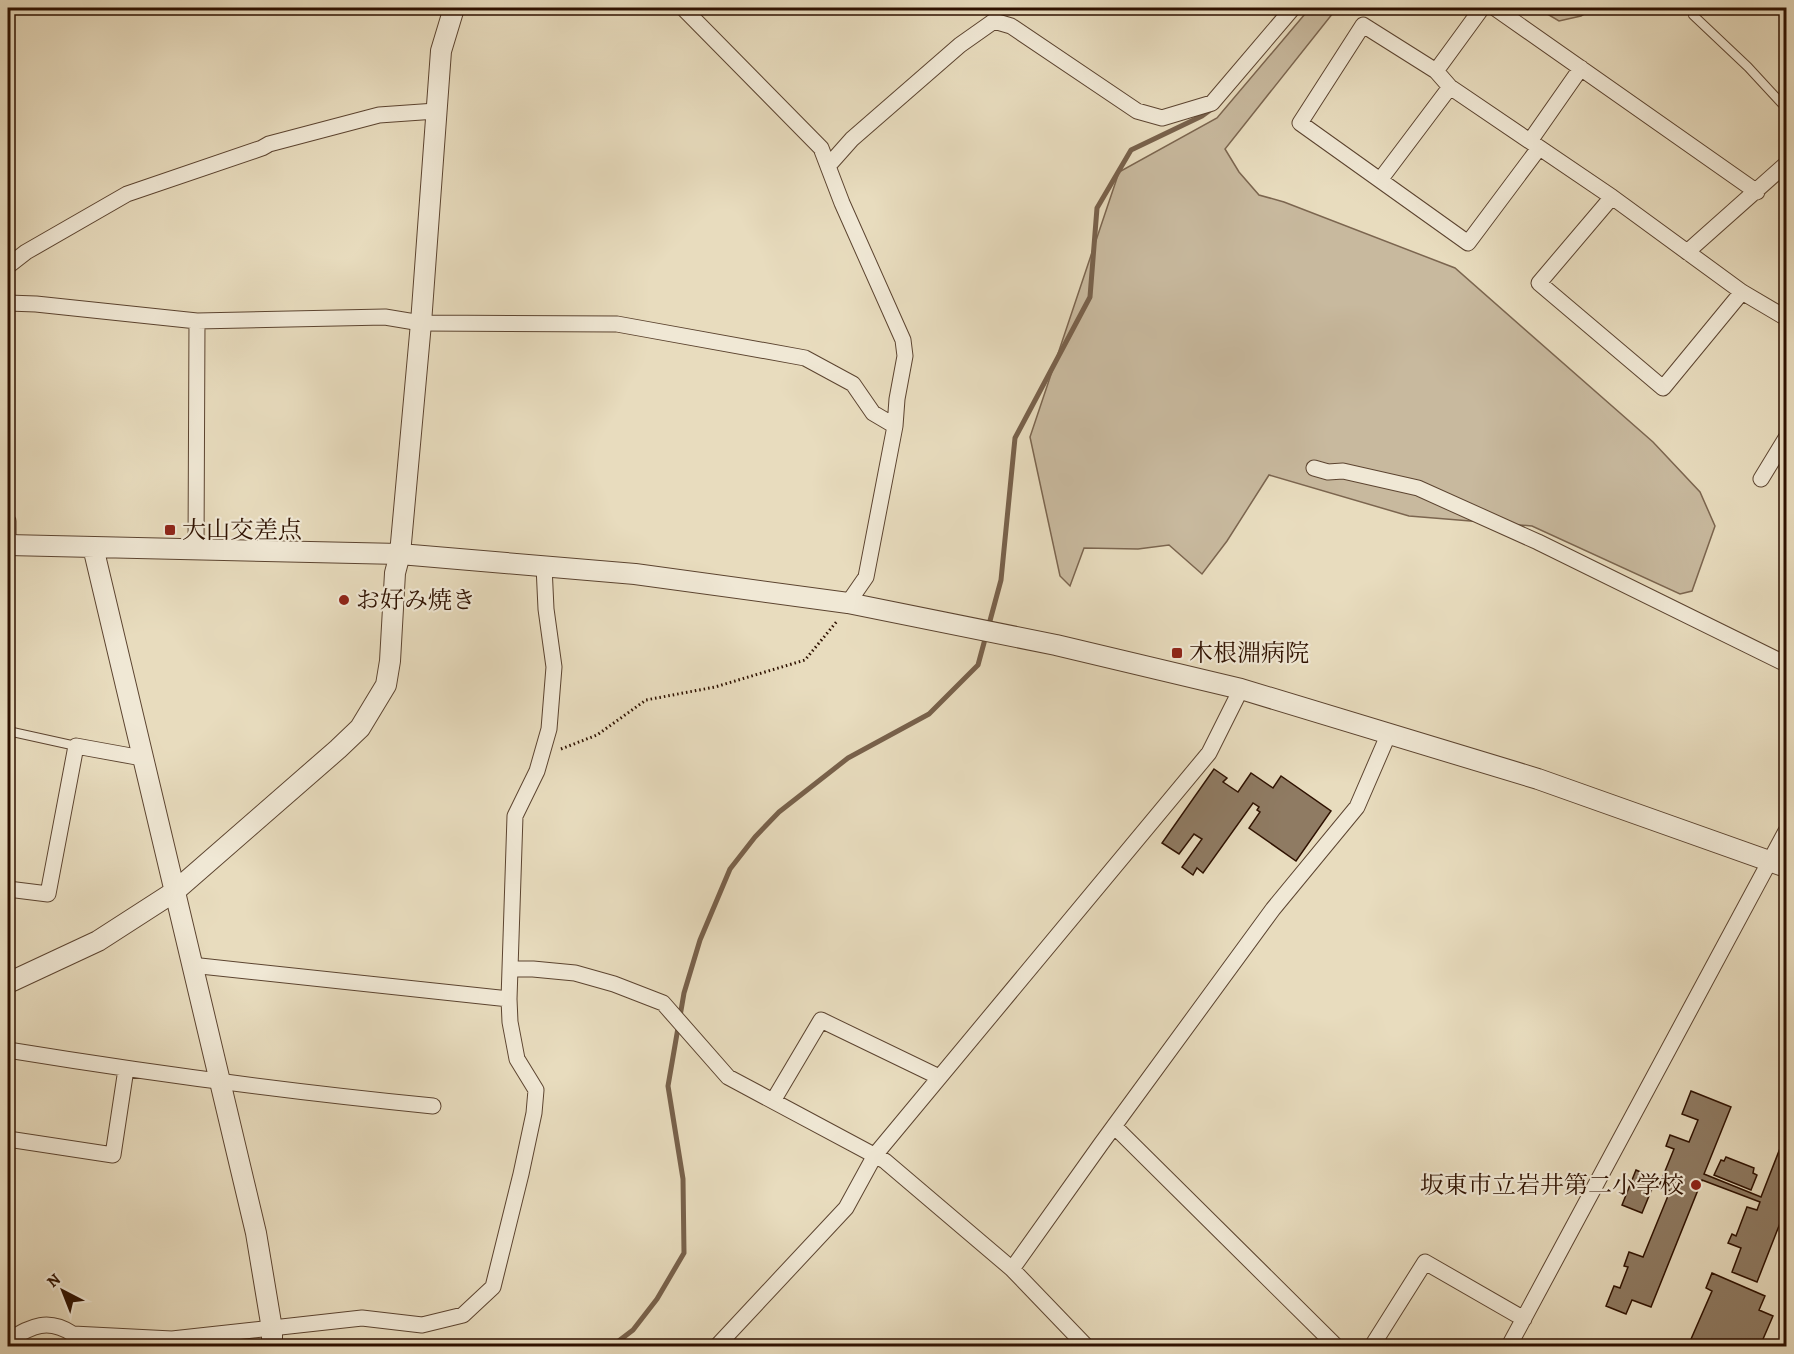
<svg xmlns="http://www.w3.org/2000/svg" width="1794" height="1354" font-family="Alegreya,'Noto Serif JP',serif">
	<rect width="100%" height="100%" fill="#e8dcbe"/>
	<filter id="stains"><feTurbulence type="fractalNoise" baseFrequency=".00333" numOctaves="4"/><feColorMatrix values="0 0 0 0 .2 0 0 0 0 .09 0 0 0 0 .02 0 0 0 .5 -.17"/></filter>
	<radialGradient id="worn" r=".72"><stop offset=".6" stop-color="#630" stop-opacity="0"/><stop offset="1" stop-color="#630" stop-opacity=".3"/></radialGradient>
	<path fill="#c8b99e" stroke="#7b654f" stroke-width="1.5" d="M 1310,8 L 1337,8 L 1225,149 L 1239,172 L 1259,195 L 1284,202 L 1455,268 L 1653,442 L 1700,492 L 1715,526 L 1692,591 L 1680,594 L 1532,526 L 1409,516 L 1269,475 L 1227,541 L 1202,574 L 1169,545 L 1138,549 L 1084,548 L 1070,586 L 1060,576 L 1030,437 L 1119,172 L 1217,118 Z
		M 1537,8 L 1594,8 L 1581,16 L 1559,21 Z"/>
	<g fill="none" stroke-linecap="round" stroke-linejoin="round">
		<path stroke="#78614b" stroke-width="5" d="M 612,1346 L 633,1330 L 657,1299 L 684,1253 L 683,1179 L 668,1086 L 684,993 L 700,940 L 730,869 L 755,837 L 779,812 L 848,758 L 929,714 L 978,665 L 1001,580 L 1015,438 L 1090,297 L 1097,208 L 1131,150 L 1202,116 L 1213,108"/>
	</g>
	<path fill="#8f7b63" stroke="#2e1100" stroke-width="1.5" d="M 1214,769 L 1227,778 L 1223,782 L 1238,792 L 1251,773 L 1273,788 L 1281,776 L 1331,811 L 1296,861 L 1249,828 L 1260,812 L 1257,810 L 1259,807 L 1253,803 L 1203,873 L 1197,868 L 1193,875 L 1182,867 L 1202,839 L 1194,834 L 1179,854 L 1162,843 Z
		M 1691,1091 L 1731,1107 L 1704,1174 L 1761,1197 L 1786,1133 L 1786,1208 L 1757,1282 L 1732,1272 L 1741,1248 L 1728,1243 L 1732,1234 L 1736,1236 L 1747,1207 L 1757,1210 L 1760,1202 L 1702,1180 L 1651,1307 L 1632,1300 L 1626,1314 L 1606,1306 L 1614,1286 L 1620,1288 L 1628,1267 L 1624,1266 L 1629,1252 L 1643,1257 L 1670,1191 L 1659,1186 L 1674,1149 L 1666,1146 L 1670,1135 L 1689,1142 L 1698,1120 L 1682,1114 Z
		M 1726,1157 L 1754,1168 L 1753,1173 L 1757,1175 L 1751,1190 L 1714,1175 L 1721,1160 L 1724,1161 Z
		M 1636,1170 L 1656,1179 L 1642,1213 L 1622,1205 Z
		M 1712,1273 L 1765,1296 L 1759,1310 L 1773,1316 L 1760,1346 L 1688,1346 L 1712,1291 L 1706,1288 Z"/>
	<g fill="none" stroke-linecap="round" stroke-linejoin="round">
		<defs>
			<path id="service" d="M 1693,15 L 1748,67 L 1786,108
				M 8,731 L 76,746"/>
			<path id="minor" d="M 1495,8 L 1757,192
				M 1436,71 L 1482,8
				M 1530,141 L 1581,68
				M 1539,148 L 1468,243 L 1300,123 L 1363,25 L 1436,71 L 1450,87 L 1612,197 L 1742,292 L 1786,318
				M 828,166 L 852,139 L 960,45 L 994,21 L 1011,26 L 1137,111 L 1162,118 L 1212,103 L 1293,8
				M 1380,180 L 1450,87
				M 1612,197 L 1539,283 L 1663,388 L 1742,292
				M 1687,252 L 1786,164
				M 8,266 L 26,252 L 127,194 L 262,148 L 269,144 L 379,115 L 436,111
				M 8,303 L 36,304 L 197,321 L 385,317 L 421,323 L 617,324 L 805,358 L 853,384 L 873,413 L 895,426 L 897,399 L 905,356 L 903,340 L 842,203 L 821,148 L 683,8
				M 1314,468 L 1328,472 L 1343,471 L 1418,488 L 1538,542 L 1786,664
				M 1761,479 L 1786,438
				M 8,521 L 8,545
				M 196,550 L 197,321
				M 848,603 L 866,577 L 895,426
				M 8,889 L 48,894 L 76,746 L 142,758
				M 191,965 L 509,999
				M 510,969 L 533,969 L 575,973 L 614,984 L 663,1003 L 728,1077 L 885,1161 L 1012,1269 L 1086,1346
				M 8,1050 C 149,1073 291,1092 433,1106
				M 773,1101 L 821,1020 L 939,1077
				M 1114,1126 L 1336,1346
				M 8,1139 L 113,1155 L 126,1069
				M 1012,1269 L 1101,1144 L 1273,909 L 1357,807 L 1389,733
				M 8,1340 C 31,1327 47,1317 73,1334 L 172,1339 L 362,1318 L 422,1325 L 463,1315 L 493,1287 L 521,1174 L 534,1113 L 536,1090 L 517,1059 L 510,1022 L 509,999 L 515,816 L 537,771 L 549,729 L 554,667 L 546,609 L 544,566
				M 717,1346 L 846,1208 L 875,1155 L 1209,753 L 1241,689
				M 1372,1346 L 1425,1262 L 1524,1319
				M 1509,1346 L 1786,831"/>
			<path id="tertiary" d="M 8,545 L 400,554 L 635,574 L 848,603 L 1056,645 L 1241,689 L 1538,779 L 1786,867
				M 93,547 L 256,1233 L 272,1329 L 272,1346
				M 8,983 L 98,941 L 174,892 L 338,749 L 360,728 L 386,685 L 390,661 L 395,573 L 400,554 L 421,323 L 441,51 L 454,8"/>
		</defs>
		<use href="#service" stroke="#5c4430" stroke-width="10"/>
		<use href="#minor" stroke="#5c4430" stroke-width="17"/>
		<use href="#tertiary" stroke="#5c4430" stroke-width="22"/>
		<path stroke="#2e1100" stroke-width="3" stroke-dasharray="1.5 3" stroke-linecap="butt" d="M 561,749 L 597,735 L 646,700 L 715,687 L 805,660 L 838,620"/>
		<use href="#service" stroke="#f0e8d5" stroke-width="8"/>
		<use href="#minor" stroke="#f0e8d5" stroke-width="15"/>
		<use href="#tertiary" stroke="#f0e8d5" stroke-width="20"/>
	</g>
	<g fill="#8f2418" stroke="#f0e8d5" stroke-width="2">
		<rect x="164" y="524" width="12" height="12" rx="3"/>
		<circle cx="344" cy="600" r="6"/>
		<rect x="1171" y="647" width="12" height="12" rx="3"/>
		<circle cx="1696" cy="1185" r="6"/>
	</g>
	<g text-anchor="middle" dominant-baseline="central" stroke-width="4.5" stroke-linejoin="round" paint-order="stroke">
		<g font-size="24" fill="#2e1100" stroke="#f0e8d5" text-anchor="start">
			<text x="182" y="530">大山交差点</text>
			<text x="356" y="600">お好み焼き</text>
			<text x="1189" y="653">木根淵病院</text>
			<text x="1684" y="1185" text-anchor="end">坂東市立岩井第二小学校</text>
		</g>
	</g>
	<rect width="1794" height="1354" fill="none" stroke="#e8dcbe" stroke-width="30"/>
	<rect x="9" y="9" width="1776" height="1336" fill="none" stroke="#2e1100" stroke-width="3"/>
	<rect x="15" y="15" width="1764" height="1324" fill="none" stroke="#2e1100" stroke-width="1.5"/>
	<g transform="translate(63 1291) rotate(318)" stroke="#f0e8d5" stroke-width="4.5" paint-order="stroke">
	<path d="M0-4.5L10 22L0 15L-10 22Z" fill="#2e1100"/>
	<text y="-9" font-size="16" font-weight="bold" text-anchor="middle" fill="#2e1100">N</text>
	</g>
	<rect width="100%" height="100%" filter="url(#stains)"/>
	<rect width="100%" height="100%" fill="url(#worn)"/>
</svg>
